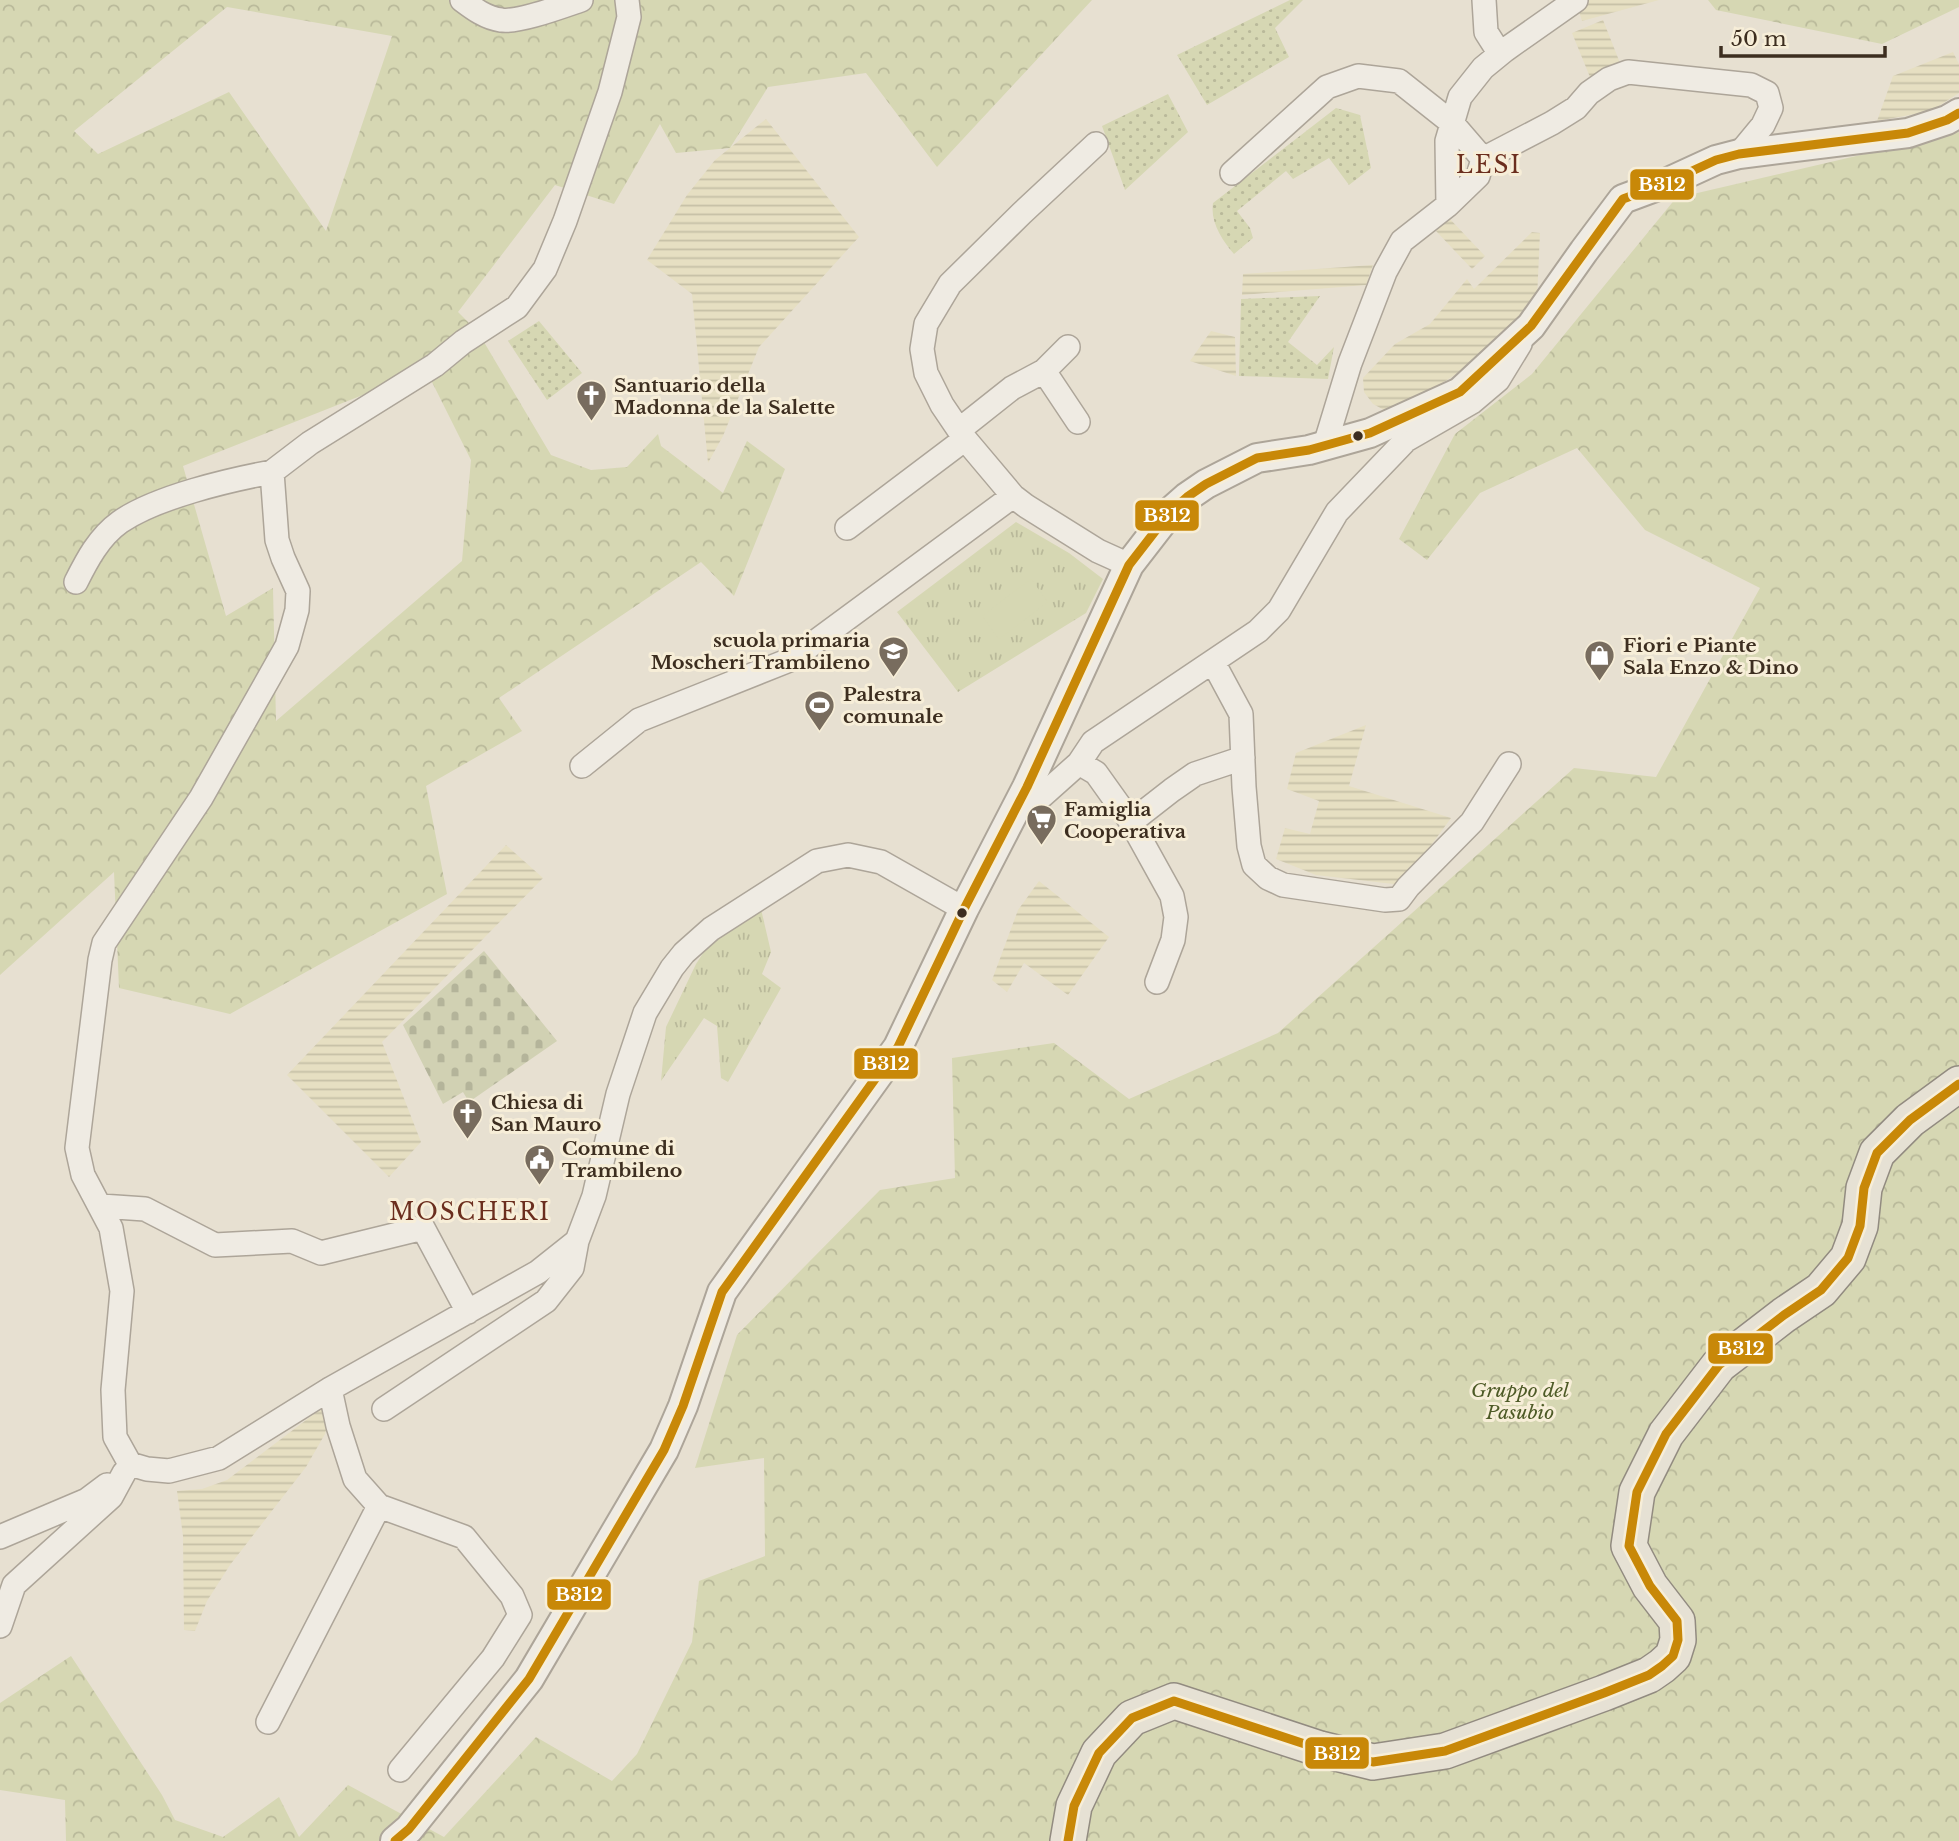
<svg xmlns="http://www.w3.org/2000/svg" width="1959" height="1841" font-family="'Libre Baskerville',serif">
	<defs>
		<pattern id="farmland-rules" width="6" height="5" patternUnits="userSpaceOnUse" patternTransform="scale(1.75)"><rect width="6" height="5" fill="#e6dfc2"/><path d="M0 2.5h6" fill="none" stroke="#c6c0a6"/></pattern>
		<pattern id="grass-dots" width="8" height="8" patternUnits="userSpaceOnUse" patternTransform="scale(1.75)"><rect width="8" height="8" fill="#d6d7b3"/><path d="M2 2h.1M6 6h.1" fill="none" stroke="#b9b99a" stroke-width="1.8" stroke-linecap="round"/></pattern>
		<pattern id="forest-crowns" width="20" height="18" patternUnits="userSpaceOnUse" patternTransform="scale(1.75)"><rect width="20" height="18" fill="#d6d7b3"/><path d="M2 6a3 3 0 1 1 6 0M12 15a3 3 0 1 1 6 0" fill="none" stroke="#b9b99a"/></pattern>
		<pattern id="cemetery-stones" width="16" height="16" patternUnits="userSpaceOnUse" patternTransform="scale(1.75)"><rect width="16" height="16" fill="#d1d1b3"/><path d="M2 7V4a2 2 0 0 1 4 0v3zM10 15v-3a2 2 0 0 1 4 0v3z" fill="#b4b49a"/></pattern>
		<pattern id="park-tufts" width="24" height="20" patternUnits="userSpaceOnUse" patternTransform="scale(1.75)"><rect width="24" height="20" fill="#d6d7b3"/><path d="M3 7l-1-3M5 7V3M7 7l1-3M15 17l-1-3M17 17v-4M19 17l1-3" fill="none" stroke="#b9b99a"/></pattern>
	</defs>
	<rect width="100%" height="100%" fill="#e7e0d1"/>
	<path fill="url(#farmland-rules)" d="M 1585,0 L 1659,0 L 1582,21 L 1577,5 Z
		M 1603,20 L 1622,68 L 1592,82 L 1572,33 Z
		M 1953,52 L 1959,64 L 1959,93 L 1931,111 L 1877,121 L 1893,76 Z
		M 766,119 L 859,237 L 759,347 L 723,436 L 708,463 L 692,294 L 647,260 L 687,195 L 715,160 Z
		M 1449,218 L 1485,256 L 1472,269 L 1436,231 Z
		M 1532,232 L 1540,233 L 1537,299 L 1496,341 L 1461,371 L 1433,389 L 1386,411 L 1373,404 L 1364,392 L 1363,378 L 1395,344 L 1430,324 L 1467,279 L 1474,289 Z
		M 1373,265 L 1366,285 L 1242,295 L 1243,274 Z
		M 1211,331 L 1235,337 L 1236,376 L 1190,361 Z
		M 1366,725 L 1349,786 L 1451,818 L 1402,885 L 1316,875 L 1276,859 L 1285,828 L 1310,834 L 1319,801 L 1287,789 L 1296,753 Z
		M 506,845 L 543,878 L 382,1042 L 421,1142 L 389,1177 L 287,1075 Z
		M 1039,881 L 1109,937 L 1068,995 L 1024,963 L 1007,992 L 992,980 L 1018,910 Z
		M 322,1408 L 328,1423 L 325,1434 L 306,1467 L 230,1565 L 207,1601 L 195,1631 L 184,1630 L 183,1536 L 177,1491 L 202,1489 L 227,1480 Z"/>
	<path fill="url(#grass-dots)" d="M 1290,0 L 1303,0 L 1275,28 L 1289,57 L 1207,105 L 1177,55 Z
		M 1168,94 L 1188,132 L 1125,190 L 1102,126 Z
		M 1336,108 L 1360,115 L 1371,168 L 1349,185 L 1329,158 L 1293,179 L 1286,171 L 1237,211 L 1250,228 L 1253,238 L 1234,254 C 1222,240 1210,222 1213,203 Z
		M 1320,296 L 1288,342 L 1317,365 L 1334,347 L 1328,379 L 1239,376 L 1241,299 Z
		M 539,321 L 582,373 L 547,400 L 508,341 Z"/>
	<path fill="url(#forest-crowns)" fill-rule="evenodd" d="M 0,0 L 1092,0 L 937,167 L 866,73 L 768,87 L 730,148 L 676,153 L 660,124 L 614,204 L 555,185 L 458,312 L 478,332 L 551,455 L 591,470 L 627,467 L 658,434 L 661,446 L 723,493 L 747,441 L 785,469 L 734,596 L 701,562 L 499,698 L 522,731 L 426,786 L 447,894 L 230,1014 L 119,988 L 114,872 L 0,975 ZM 227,7 L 392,36 L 326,231 L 229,92 L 98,154 L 74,131 ZM 426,370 L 471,460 L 462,561 L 276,721 L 273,588 L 226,616 L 183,466 Z
		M 1708,0 L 1959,0 L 1959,7 L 1882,44 L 1716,10 Z
		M 1959,132 L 1959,1841 L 66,1841 L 65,1800 L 0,1790 L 0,1703 L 71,1656 L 162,1795 L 175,1820 L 223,1837 L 279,1797 L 299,1837 L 348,1785 L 444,1837 L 536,1737 L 612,1781 L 637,1754 L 692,1642 L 699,1581 L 765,1556 L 764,1458 L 695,1468 L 737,1335 L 880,1190 L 955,1178 L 952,1058 L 1054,1043 L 1129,1099 L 1278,1033 L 1574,768 L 1656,777 L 1760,588 L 1645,530 L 1577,448 L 1480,493 L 1427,560 L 1399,539 L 1455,434 L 1532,374 L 1676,198 Z"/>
	<path fill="url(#cemetery-stones)" d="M 484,951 L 557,1041 L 469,1102 L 463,1092 L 443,1104 L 403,1025 Z"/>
	<path fill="url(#park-tufts)" d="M 1016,522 L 1069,553 L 1103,579 L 1086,613 L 958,692 L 897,612 Z
		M 761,909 L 771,952 L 762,974 L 781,988 L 728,1082 L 721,1078 L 717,1026 L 704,1018 L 661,1081 L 666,1027 L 696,964 L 709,944 Z"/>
	<path fill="#d6d7b3" d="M 1031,579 L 1048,602 L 999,639 L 982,616 Z"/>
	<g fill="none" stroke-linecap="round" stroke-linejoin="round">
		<defs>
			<path id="minor" d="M 462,0 C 474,9 486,18 501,20 C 518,23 563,6 581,0
				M 627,0 L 629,17 L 610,92 L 565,221 L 545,269 L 517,307 L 463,342 L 435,365 L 310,443 L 272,472 L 277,540 L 283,558 L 298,591 L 297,610 L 287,646 L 201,798 L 104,943 L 100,960 L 77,1148 L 83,1175 L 111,1228 L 122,1291 L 113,1390 L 115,1437 L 130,1464 L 147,1469 L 169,1471 L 219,1458 L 330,1389 L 538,1272 L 577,1241 L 594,1196 L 618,1094 L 645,1013 L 672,968 L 684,953 L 711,929 L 817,861 L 848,855 L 881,862 L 964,909
				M 1484,0 L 1486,32 L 1500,54
				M 1096,144 L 1022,213 L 950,284 L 926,324 L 922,349 L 926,373 L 942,405 L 965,439 L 1013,496 L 1026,506 L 1098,551 L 1129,565
				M 1483,159 L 1552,123 L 1576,108 L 1589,93 L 1609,79 L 1628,72 L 1751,85 L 1767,93 L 1771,108 L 1763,125 L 1739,154
				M 1232,173 L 1327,87 L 1358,76 L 1399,81 L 1452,123 L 1483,159 L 1478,176 L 1448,205
				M 1044,371 L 1078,422
				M 959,430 L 1012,388 L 1044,371 L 1068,347
				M 1325,445 L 1350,363 L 1385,272 L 1402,241 L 1448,205 L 1447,141 L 1460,97 L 1483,68 L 1505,50 L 1576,0
				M 847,528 L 965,439
				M 76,582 C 87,560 99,537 120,522 C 156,497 229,480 272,472
				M 1213,662 L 1241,714 L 1244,787 L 1249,846 L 1254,865 L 1268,878 L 1283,885 L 1385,900 L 1399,899 L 1408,887 L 1472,822 L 1509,764
				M 1079,763 L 1096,773 L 1131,822 L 1172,896 L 1176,917 L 1173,940 L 1157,982
				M 582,766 L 639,720 L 792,659 L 1013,496
				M 1027,787 L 1032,795 L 1042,796 L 1079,763 L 1093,742 L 1258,631 L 1279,610 L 1337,512 L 1406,440 L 1472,402 L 1498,380 L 1520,344
				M 1131,822 L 1172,790 L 1195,774 L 1243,758
				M 101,1206 L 145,1209 L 215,1245 L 292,1241 L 321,1253 L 423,1228 L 468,1312
				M 384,1409 L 546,1301 L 572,1268 L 577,1241
				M 379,1506 L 464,1537 L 512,1596 L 520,1615 L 493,1658 L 400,1770
				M 0,1537 L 87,1500 L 107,1485
				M 0,1626 L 14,1585 L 111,1497 L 124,1473
				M 268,1722 L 379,1506 L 355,1479 L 338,1426 L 330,1389"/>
			<path id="tertiary" d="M 395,1841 L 409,1829 L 529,1679 L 664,1450 L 683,1406 L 722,1292 L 898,1047 L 964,909 L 1027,787 L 1129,565 L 1170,512 L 1187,497 L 1206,484 L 1257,458 L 1309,450 L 1370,433 L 1460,392 L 1531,326 L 1584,251 L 1623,199 L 1666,183 L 1716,160 L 1739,154 L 1908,133 L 1947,120 L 1959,113"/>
			<path id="primary" d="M 1068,1841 L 1074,1806 L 1099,1753 L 1132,1718 L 1174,1701 L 1320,1749 L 1373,1762 L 1445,1751 L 1604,1693 L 1649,1675 L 1662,1666 L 1673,1656 L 1678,1640 L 1677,1621 L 1650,1586 L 1629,1546 L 1637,1492 L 1666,1434 L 1719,1365 L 1784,1315 L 1821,1290 L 1848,1258 L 1860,1226 L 1864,1188 L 1877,1153 L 1910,1120 L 1959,1084"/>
		</defs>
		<use href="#minor" stroke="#ada599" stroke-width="26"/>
		<use href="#tertiary" stroke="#ada599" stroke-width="32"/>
		<use href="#primary" stroke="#928b80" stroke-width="38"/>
		<use href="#minor" stroke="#efebe3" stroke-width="23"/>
		<use href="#tertiary" stroke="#efebe3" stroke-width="28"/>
		<use href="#primary" stroke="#e6e1d4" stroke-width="35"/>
		<defs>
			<path id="bus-1" d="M 395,1841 L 409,1829 L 529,1679 L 664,1450 L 683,1406 L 722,1292 L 898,1047 L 964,909 L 1027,787 L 1129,565 L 1170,512 L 1187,497 L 1206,484 L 1257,458 L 1309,450 L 1370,433 L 1460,392 L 1531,326 L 1623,199 L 1666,183 L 1716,160 L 1739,154 L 1908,133 L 1947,120 L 1959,113
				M 1068,1841 L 1074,1806 L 1099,1753 L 1132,1718 L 1174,1701 L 1320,1749 L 1373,1762 L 1445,1751 L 1604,1693 L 1649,1675 L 1662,1666 L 1673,1656 L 1678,1640 L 1677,1621 L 1650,1586 L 1629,1546 L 1637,1492 L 1666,1434 L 1719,1365 L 1784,1315 L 1821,1290 L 1848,1258 L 1860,1226 L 1864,1188 L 1877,1153 L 1910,1120 L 1959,1084"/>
		</defs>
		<use href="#bus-1" stroke="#f7eed8" stroke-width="14"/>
		<use href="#bus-1" stroke="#c88808" stroke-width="9"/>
	</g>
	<defs>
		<symbol id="church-pin" viewBox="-11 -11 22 30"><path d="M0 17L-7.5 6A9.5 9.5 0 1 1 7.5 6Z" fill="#786c5e" stroke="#f7eed8"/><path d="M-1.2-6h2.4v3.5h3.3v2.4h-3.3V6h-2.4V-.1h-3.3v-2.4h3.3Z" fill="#fff"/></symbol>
		<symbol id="school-pin" viewBox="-11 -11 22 30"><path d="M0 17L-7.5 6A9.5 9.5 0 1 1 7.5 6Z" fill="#786c5e" stroke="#f7eed8"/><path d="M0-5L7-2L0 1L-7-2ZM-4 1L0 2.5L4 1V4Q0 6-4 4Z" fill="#fff"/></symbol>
		<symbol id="shop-pin" viewBox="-11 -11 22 30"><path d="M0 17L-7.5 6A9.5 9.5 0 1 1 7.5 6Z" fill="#786c5e" stroke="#f7eed8"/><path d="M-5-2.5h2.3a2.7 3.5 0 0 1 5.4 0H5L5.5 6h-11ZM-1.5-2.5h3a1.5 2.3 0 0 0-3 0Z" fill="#fff"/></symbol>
		<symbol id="stadium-pin" viewBox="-11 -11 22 30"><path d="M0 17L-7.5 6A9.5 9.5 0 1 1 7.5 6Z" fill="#786c5e" stroke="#f7eed8"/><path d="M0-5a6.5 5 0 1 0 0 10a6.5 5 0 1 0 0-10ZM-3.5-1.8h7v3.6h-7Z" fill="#fff"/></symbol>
		<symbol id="supermarket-pin" viewBox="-11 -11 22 30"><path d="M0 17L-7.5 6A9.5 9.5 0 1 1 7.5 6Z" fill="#786c5e" stroke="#f7eed8"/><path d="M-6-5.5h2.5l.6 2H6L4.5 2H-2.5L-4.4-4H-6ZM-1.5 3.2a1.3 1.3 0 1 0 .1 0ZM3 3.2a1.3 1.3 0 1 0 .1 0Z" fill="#fff"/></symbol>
		<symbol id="civic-pin" viewBox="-11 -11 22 30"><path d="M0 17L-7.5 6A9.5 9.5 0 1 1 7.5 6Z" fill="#786c5e" stroke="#f7eed8"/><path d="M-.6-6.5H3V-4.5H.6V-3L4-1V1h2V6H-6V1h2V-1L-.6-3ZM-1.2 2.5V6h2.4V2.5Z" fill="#fff"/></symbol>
	</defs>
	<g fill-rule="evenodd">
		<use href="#church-pin" x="574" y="378" width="35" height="47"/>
		<use href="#school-pin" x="876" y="634" width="35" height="47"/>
		<use href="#shop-pin" x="1582" y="638" width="35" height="47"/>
		<use href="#stadium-pin" x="802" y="688" width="35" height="47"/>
		<use href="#supermarket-pin" x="1024" y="802" width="35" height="47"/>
		<use href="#church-pin" x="450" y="1096" width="35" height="47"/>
		<use href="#civic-pin" x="522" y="1142" width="35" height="47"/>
	</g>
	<g fill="#3d2e20" stroke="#f7eed8" stroke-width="2.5">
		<circle cx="1358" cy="436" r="6"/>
		<circle cx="962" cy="913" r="6"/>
	</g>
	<g text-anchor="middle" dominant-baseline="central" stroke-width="6" stroke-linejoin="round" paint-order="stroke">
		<g font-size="19" font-weight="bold" fill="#3d2e20" stroke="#f7eed8" text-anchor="start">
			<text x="614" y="385">Santuario della<tspan x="614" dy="22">Madonna de la Salette</tspan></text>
			<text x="870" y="640" text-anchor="end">scuola primaria<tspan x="870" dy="22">Moscheri Trambileno</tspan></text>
			<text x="1623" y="645">Fiori e Piante<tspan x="1623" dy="22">Sala Enzo &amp; Dino</tspan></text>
			<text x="843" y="694">Palestra<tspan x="843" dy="22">comunale</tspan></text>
			<text x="1064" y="809">Famiglia<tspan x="1064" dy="22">Cooperativa</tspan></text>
			<text x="491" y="1102">Chiesa di<tspan x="491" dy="22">San Mauro</tspan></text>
			<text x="562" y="1148">Comune di<tspan x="562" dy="22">Trambileno</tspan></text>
		</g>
		<g font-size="19" font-style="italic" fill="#4d5a26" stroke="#f7eed8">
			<text x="1520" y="1390">Gruppo del<tspan x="1520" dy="22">Pasubio</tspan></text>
		</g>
		<g font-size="23" letter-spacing="2" fill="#6b2e1e" stroke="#f7eed8">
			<text x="1489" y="165">LESI</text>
			<text x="470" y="1212">MOSCHERI</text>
		</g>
	</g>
	<g stroke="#f7eed8" stroke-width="2.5">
		<rect x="1629" y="168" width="66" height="33" rx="7" fill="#c88808"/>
		<rect x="1134" y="499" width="66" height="33" rx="7" fill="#c88808"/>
		<rect x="853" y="1047" width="66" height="33" rx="7" fill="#c88808"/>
		<rect x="1707" y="1332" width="67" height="33" rx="7" fill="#c88808"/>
		<rect x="546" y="1578" width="66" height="33" rx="7" fill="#c88808"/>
		<rect x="1304" y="1736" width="66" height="34" rx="7" fill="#c88808"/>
	</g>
	<g font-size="19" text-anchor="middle" font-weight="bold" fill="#fff">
		<text x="1662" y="191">B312</text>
		<text x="1167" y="522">B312</text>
		<text x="886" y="1070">B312</text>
		<text x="1741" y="1355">B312</text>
		<text x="579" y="1601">B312</text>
		<text x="1337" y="1760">B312</text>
	</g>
	<path d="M1721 46v10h164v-10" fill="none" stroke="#3d2e20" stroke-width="3.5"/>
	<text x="1731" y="46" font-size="21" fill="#3d2e20" stroke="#f7eed8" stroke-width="5" paint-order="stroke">50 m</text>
</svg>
